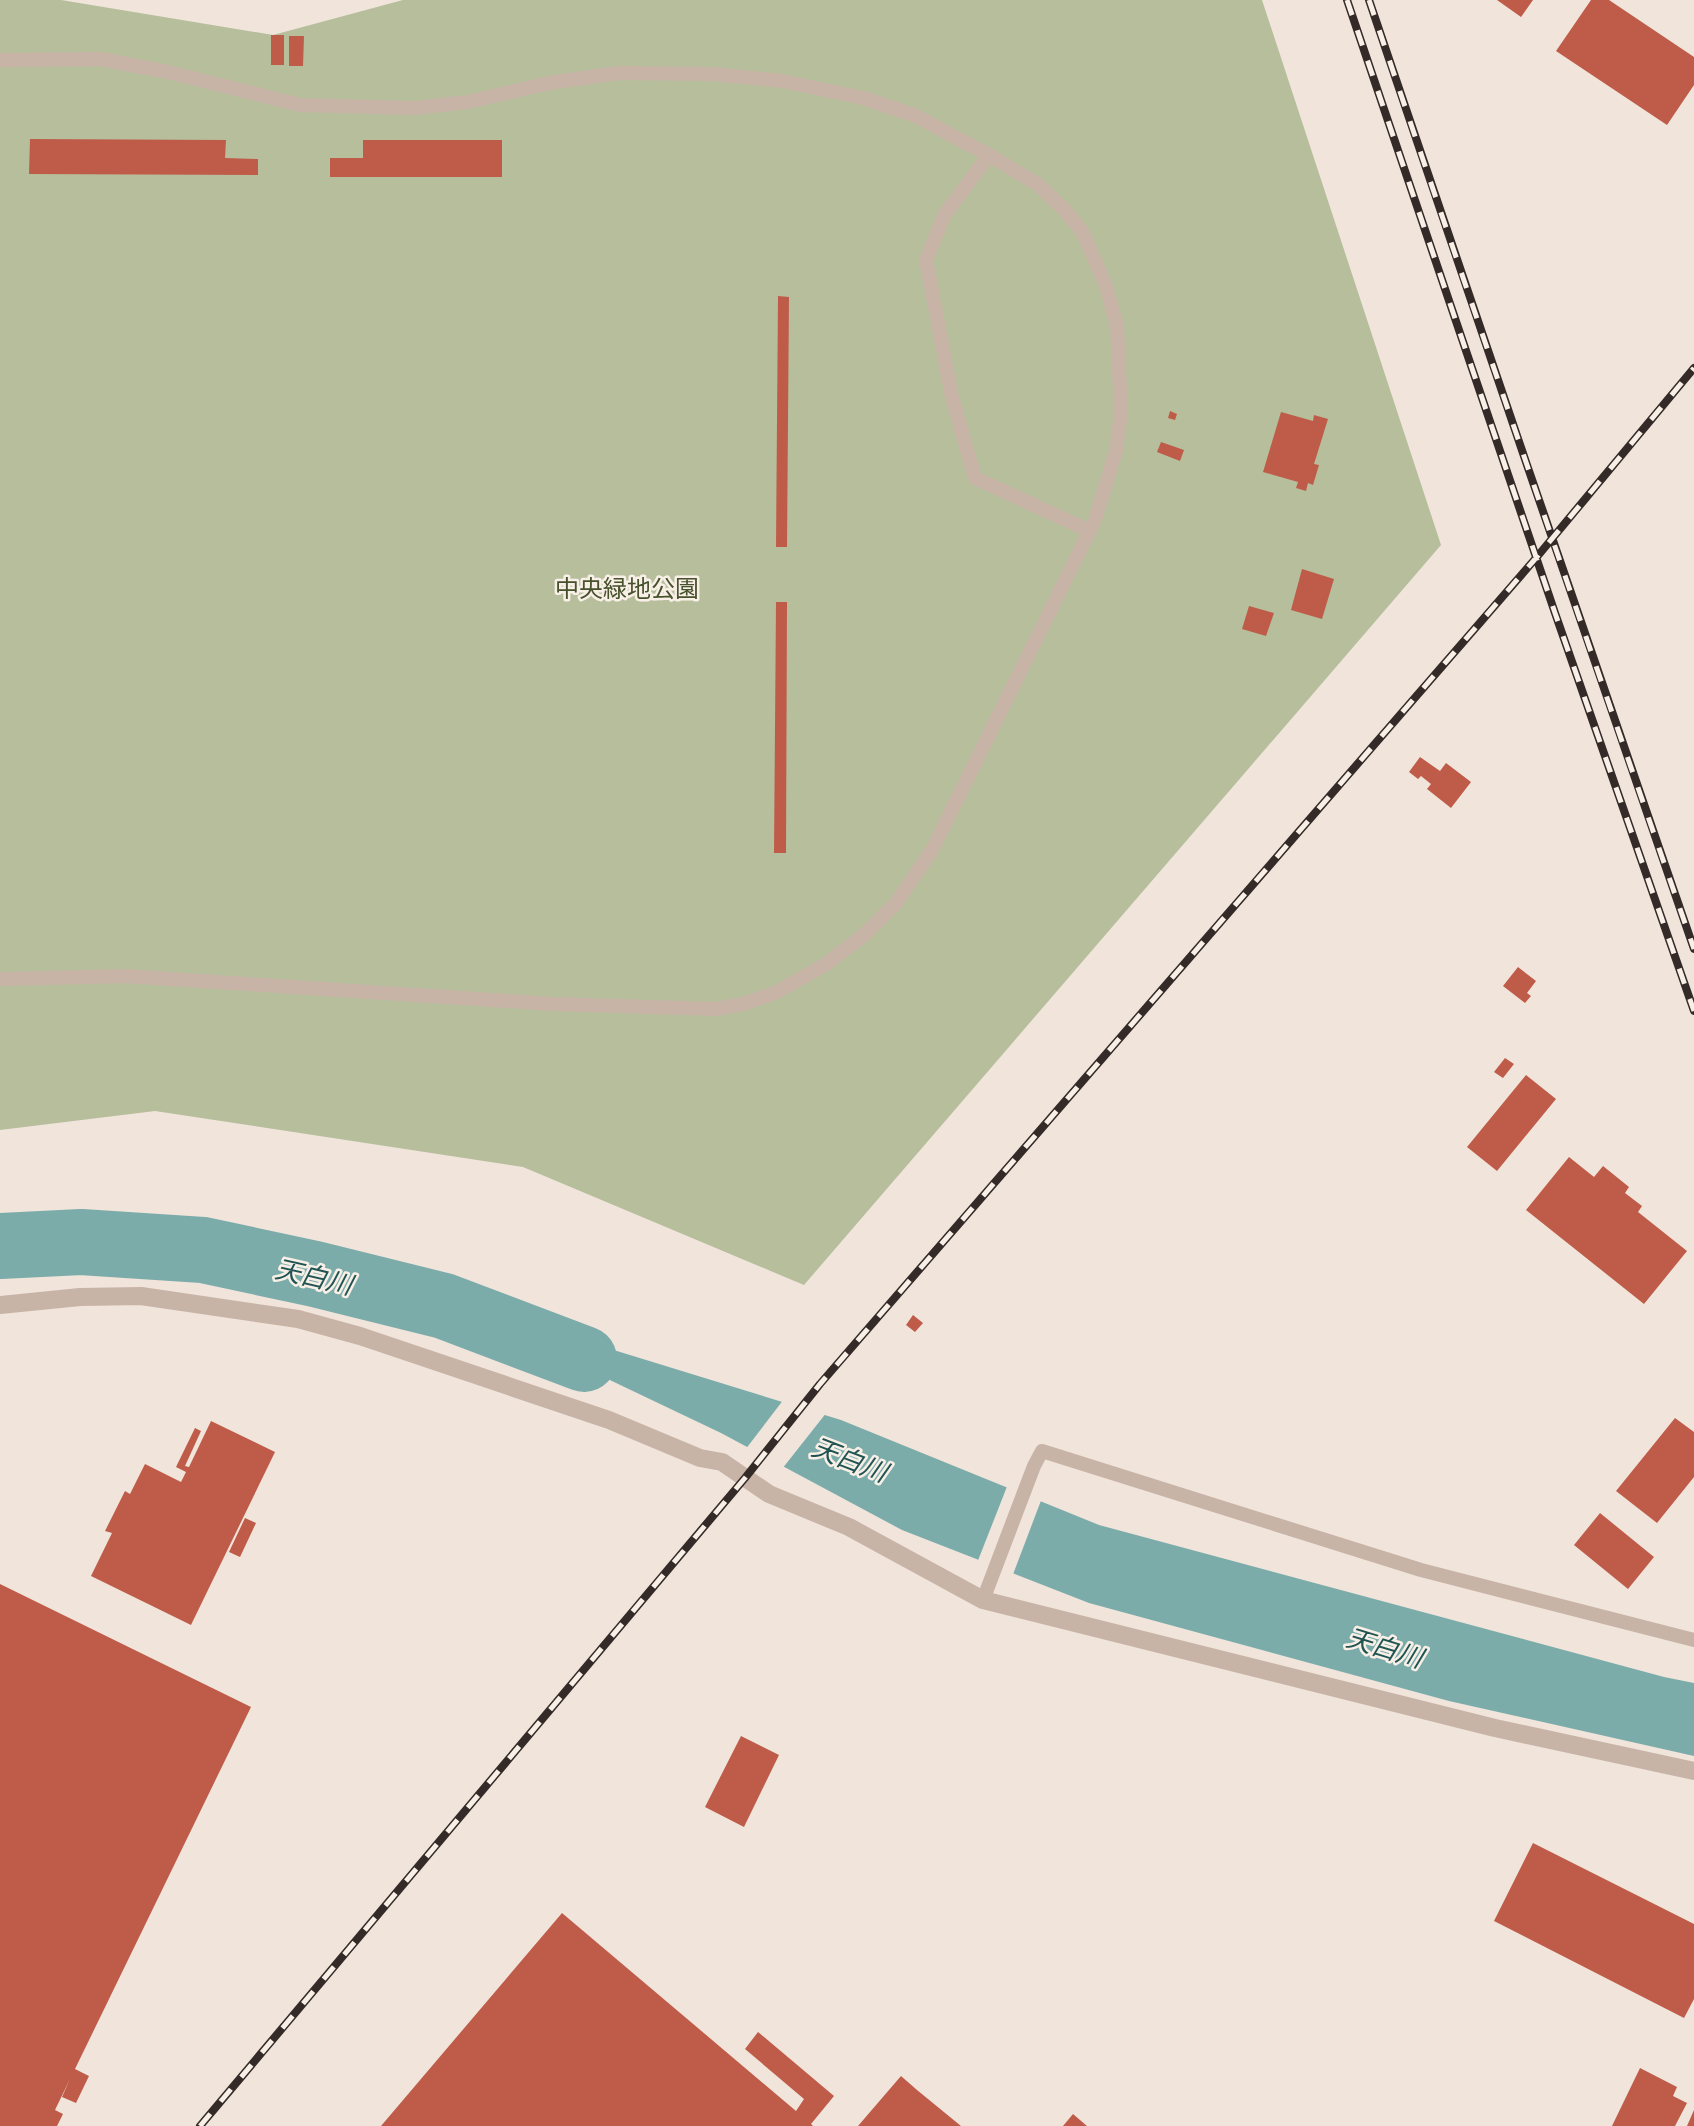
<svg xmlns="http://www.w3.org/2000/svg" width="1694" height="2126" font-family="'IBM Plex Sans','Noto Sans JP',sans-serif">
	<rect width="100%" height="100%" fill="#f0e4db"/>
	<path fill="#b6be9c" d="M 0,0 L 61,0 L 273,35 L 403,0 L 1262,0 L 1441,545 L 804,1285 L 523,1167 L 155,1111 L 0,1130 Z"/>
	<path fill="#7bacaa" d="M 425,1292 L 841,1420 L 1099,1525 L 1664,1677 L 1694,1683 L 1694,1756 L 1449,1701 L 1089,1603 L 902,1530 L 721,1433 Z"/>
	<path fill="#f0e4db" d="M 784,1399 L 827,1412 L 782,1469 L 745,1450 Z
		M 1008,1484 L 1042,1498 L 1012,1577 L 977,1563 Z"/>
	<g fill="none" stroke-linecap="round" stroke-linejoin="round">
		<path stroke="#7bacaa" stroke-width="66" d="M 0,1246 L 81,1242 L 203,1250 L 315,1274 L 444,1306 L 584,1359"/>
	</g>
	<path fill="#bf5c49" d="M 1497,0 L 1533,0 L 1521,17 Z
		M 1591,0 L 1609,0 L 1694,57 L 1694,85 L 1667,125 L 1556,51 Z
		M 271,35 L 284,35 L 284,65 L 271,65 Z
		M 289,36 L 304,36 L 303,66 L 289,66 Z
		M 30,139 L 226,140 L 225,158 L 258,159 L 258,175 L 29,174 Z
		M 363,140 L 502,140 L 502,177 L 330,177 L 330,158 L 363,158 Z
		M 778,296 L 789,297 L 787,547 L 776,547 Z
		M 1170,411 L 1177,414 L 1175,420 L 1168,418 Z
		M 1281,412 L 1313,421 L 1314,415 L 1328,419 L 1314,464 L 1319,465 L 1313,485 L 1308,483 L 1306,491 L 1296,488 L 1298,482 L 1263,472 Z
		M 1161,442 L 1184,450 L 1180,461 L 1157,452 Z
		M 1302,569 L 1334,579 L 1322,619 L 1291,610 Z
		M 776,602 L 787,602 L 786,853 L 774,853 Z
		M 1249,606 L 1274,613 L 1266,636 L 1242,629 Z
		M 1420,757 L 1440,771 L 1446,763 L 1471,782 L 1451,808 L 1427,789 L 1431,784 L 1421,776 L 1418,779 L 1409,772 Z
		M 1518,967 L 1536,981 L 1527,993 L 1531,996 L 1525,1003 L 1503,986 Z
		M 1505,1058 L 1514,1064 L 1503,1078 L 1494,1072 Z
		M 1526,1075 L 1556,1099 L 1497,1171 L 1467,1147 Z
		M 1569,1157 L 1594,1177 L 1603,1166 L 1629,1187 L 1625,1193 L 1642,1206 L 1638,1212 L 1687,1251 L 1644,1304 L 1526,1210 Z
		M 913,1315 L 923,1323 L 915,1332 L 906,1325 Z
		M 1675,1418 L 1694,1432 L 1694,1477 L 1657,1523 L 1616,1491 Z
		M 211,1421 L 275,1452 L 191,1625 L 91,1576 L 112,1533 L 105,1531 L 125,1491 L 130,1494 L 145,1464 L 181,1482 L 186,1472 L 176,1467 L 195,1428 L 201,1431 L 185,1466 L 189,1467 Z
		M 1600,1513 L 1654,1557 L 1628,1589 L 1574,1545 Z
		M 245,1518 L 256,1523 L 240,1557 L 229,1552 Z
		M 0,1584 L 251,1707 L 75,2069 L 89,2076 L 76,2103 L 62,2097 L 70,2079 L 55,2110 L 63,2114 L 57,2126 L 0,2126 Z
		M 741,1736 L 779,1755 L 744,1827 L 705,1807 Z
		M 1533,1843 L 1694,1924 L 1694,1999 L 1684,2018 L 1494,1921 Z
		M 562,1913 L 796,2111 L 804,2099 L 745,2049 L 758,2032 L 834,2096 L 811,2124 L 813,2126 L 381,2126 Z
		M 1640,2068 L 1677,2087 L 1673,2096 L 1687,2103 L 1675,2126 L 1612,2126 Z
		M 901,2076 L 917,2090 L 961,2126 L 858,2126 Z
		M 1694,2110 L 1694,2126 L 1687,2126 Z
		M 1073,2114 L 1087,2126 L 1063,2126 Z"/>
	<g fill="none" stroke-linecap="round" stroke-linejoin="round">
		<path stroke="#c8b3a7" stroke-width="14" d="M 0,60 L 100,59 L 168,72 L 300,105 L 414,108 L 468,102 L 549,83 L 618,73 L 713,74 L 782,81 L 863,98 L 914,115 L 989,155 L 1037,184 L 1064,209 L 1083,233 L 1106,286 L 1117,326 L 1121,412 L 1116,451 L 1095,520 L 932,850 L 896,903 L 864,935 L 826,964 L 777,992 L 743,1004 L 716,1009 L 554,1004 L 124,976 L 0,979
			M 989,155 L 945,214 L 926,260 L 952,397 L 975,478 L 1090,531
			M 983,1600 L 1034,1466 L 1042,1451 L 1421,1570 L 1694,1640"/>
		<path stroke="#c8b3a7" stroke-width="18" d="M 0,1305 L 80,1297 L 141,1296 L 298,1319 L 360,1336 L 609,1420 L 700,1458 L 722,1462 L 769,1494 L 849,1527 L 983,1600 L 1495,1728 L 1694,1771"/>
		<defs>
			<path id="rail" d="M 1347,0 L 1555,613 L 1694,1011
				M 1369,0 C 1476,317 1584,633 1694,949
				M 200,2126 L 745,1478 L 820,1384 L 1536,558 L 1694,368"/>
		</defs>
		<use href="#rail" stroke="#342a27" stroke-width="8"/>
		<use href="#rail" stroke="#f8efe7" stroke-width="5" stroke-dasharray="16" stroke-linecap="butt"/>
	</g>
	<g text-anchor="middle" dominant-baseline="central" stroke-width="5" stroke-linejoin="round" paint-order="stroke">
		<g font-size="24" fill="#47512c" stroke="#f8efe7">
			<text x="627" y="588">中央緑地公園</text>
		</g>
		<g font-size="26" font-style="italic" fill="#1f5453" stroke="#f8efe7">
			<text transform="translate(314 1276) rotate(13)">天白川</text>
			<text transform="translate(850 1459) rotate(21)">天白川</text>
			<text transform="translate(1385 1647) rotate(17)">天白川</text>
		</g>
	</g>
</svg>
